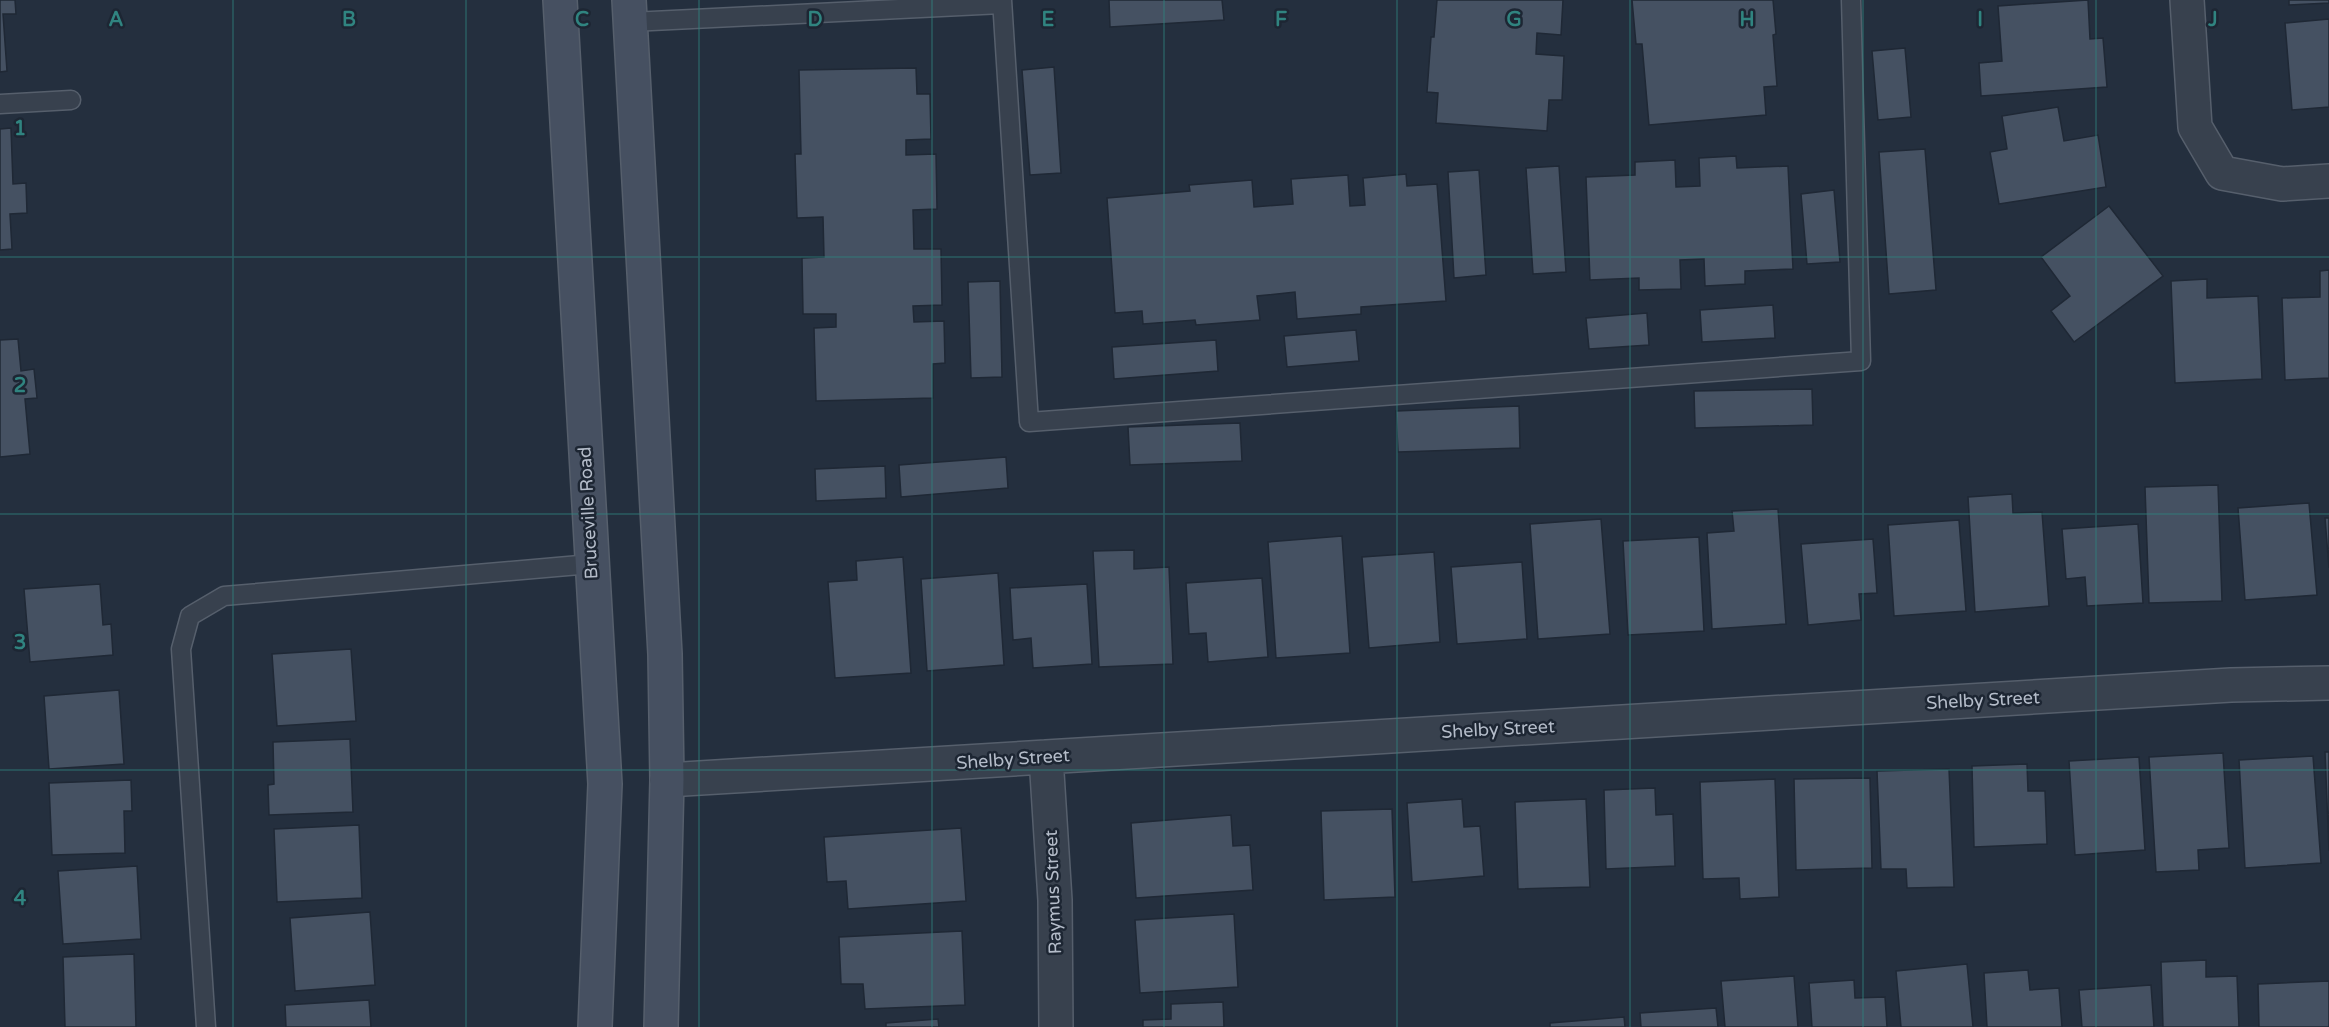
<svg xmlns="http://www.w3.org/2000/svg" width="2329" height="1027" font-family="'Varela Round',sans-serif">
	<rect width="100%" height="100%" fill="#242f3e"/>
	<path fill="#455162" stroke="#1f2835" stroke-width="1.5" d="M 0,0 L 15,0 L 16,14 L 3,14 L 7,71 L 0,72 Z
		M 1109,0 L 1222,0 L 1224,20 L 1110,27 Z
		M 1437,0 L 1563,0 L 1561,35 L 1537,33 L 1536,54 L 1564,56 L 1562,100 L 1549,100 L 1547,131 L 1436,123 L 1438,93 L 1427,92 L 1431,37 L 1434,37 Z
		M 1632,0 L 1773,0 L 1776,34 L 1773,35 L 1777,86 L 1764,87 L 1766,115 L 1649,125 L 1642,44 L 1636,44 Z
		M 2088,0 L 2090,39 L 2103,38 L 2107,87 L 1981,96 L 1979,63 L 2002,61 L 1998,6 Z
		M 2289,0 L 2329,0 L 2329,3 L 2289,5 Z
		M 2329,19 L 2329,107 L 2292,110 L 2285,23 Z
		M 1905,48 L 1911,117 L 1878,120 L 1872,51 Z
		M 1054,67 L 1061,173 L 1030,175 L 1022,70 Z
		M 916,68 L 917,94 L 930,94 L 931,139 L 906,140 L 906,155 L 936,154 L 937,209 L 913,210 L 914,249 L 941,249 L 942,305 L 913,306 L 914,322 L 944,321 L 945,363 L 933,364 L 933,398 L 816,401 L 814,328 L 836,327 L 836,314 L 803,314 L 802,258 L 824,257 L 823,217 L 797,218 L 795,154 L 801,154 L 799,70 Z
		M 2058,107 L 2064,141 L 2098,135 L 2106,187 L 1999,204 L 1990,152 L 2007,149 L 2002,116 Z
		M 11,128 L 13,184 L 26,183 L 27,213 L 10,214 L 12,249 L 0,250 L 0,129 Z
		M 1925,149 L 1936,290 L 1889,294 L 1879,152 Z
		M 1736,156 L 1737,168 L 1788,166 L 1793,269 L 1745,271 L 1745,284 L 1705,286 L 1704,259 L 1680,260 L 1681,289 L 1639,290 L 1639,278 L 1590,280 L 1586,177 L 1635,175 L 1635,162 L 1675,160 L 1676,187 L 1700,186 L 1699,158 Z
		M 1559,166 L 1566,272 L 1533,274 L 1526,168 Z
		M 1479,170 L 1486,275 L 1454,278 L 1448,172 Z
		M 1406,174 L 1407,186 L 1437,184 L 1446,301 L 1361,307 L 1361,314 L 1297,319 L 1295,292 L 1257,296 L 1260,320 L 1196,325 L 1195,320 L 1143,324 L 1142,311 L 1115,313 L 1107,198 L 1190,191 L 1189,185 L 1252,180 L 1254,207 L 1293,204 L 1291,179 L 1348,175 L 1350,206 L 1365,205 L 1363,178 Z
		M 1834,190 L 1840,262 L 1807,264 L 1801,194 Z
		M 2109,206 L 2163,276 L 2074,342 L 2051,311 L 2070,296 L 2041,257 Z
		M 2329,270 L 2329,378 L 2285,380 L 2282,298 L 2320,297 L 2320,271 Z
		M 2207,279 L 2207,298 L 2258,296 L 2262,379 L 2175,383 L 2171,281 Z
		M 1000,281 L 1002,377 L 971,378 L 968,282 Z
		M 1773,305 L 1775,338 L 1702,342 L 1700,310 Z
		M 1647,313 L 1649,345 L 1589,349 L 1586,318 Z
		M 1356,330 L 1359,361 L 1287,367 L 1284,336 Z
		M 18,339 L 21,371 L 34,369 L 37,398 L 25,399 L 30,454 L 0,457 L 0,340 Z
		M 1216,340 L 1218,371 L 1114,379 L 1112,347 Z
		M 1812,389 L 1813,425 L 1695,428 L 1694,391 Z
		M 1519,406 L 1520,448 L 1398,452 L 1396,411 Z
		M 1240,423 L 1242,461 L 1130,465 L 1128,427 Z
		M 1006,457 L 1008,488 L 901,497 L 899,465 Z
		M 885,466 L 886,498 L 816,501 L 815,469 Z
		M 2218,485 L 2222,601 L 2149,603 L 2145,487 Z
		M 2012,494 L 2013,513 L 2042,512 L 2049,606 L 1975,612 L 1968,497 Z
		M 2309,503 L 2317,595 L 2245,600 L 2238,508 Z
		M 1778,509 L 1786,624 L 1712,629 L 1707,533 L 1734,531 L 1732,511 Z
		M 2325,518 L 2329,518 L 2329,568 Z
		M 1601,519 L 1610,634 L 1538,639 L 1530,524 Z
		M 1959,520 L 1966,611 L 1894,616 L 1888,525 Z
		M 2138,524 L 2143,603 L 2087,606 L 2085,577 L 2066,579 L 2062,529 Z
		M 1342,536 L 1350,653 L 1276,658 L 1268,542 Z
		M 1699,537 L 1704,631 L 1628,635 L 1623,541 Z
		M 1873,539 L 1877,593 L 1859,594 L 1861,620 L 1808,625 L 1801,544 Z
		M 1134,550 L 1134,569 L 1169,567 L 1173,664 L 1099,667 L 1093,551 Z
		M 1434,552 L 1440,642 L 1369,648 L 1362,557 Z
		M 903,557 L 911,673 L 835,678 L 828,582 L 857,580 L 856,561 Z
		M 1522,562 L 1527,639 L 1457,644 L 1451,567 Z
		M 998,573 L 1004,665 L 927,671 L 921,579 Z
		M 1262,578 L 1268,657 L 1208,662 L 1206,633 L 1189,634 L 1186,583 Z
		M 100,584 L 103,625 L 111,624 L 113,655 L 30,662 L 24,589 Z
		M 1087,584 L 1092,664 L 1033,668 L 1031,638 L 1013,640 L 1010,588 Z
		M 351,649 L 356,721 L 277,726 L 272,654 Z
		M 119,690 L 124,764 L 49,769 L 44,696 Z
		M 350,739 L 353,812 L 269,815 L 268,785 L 274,784 L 273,742 Z
		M 2325,752 L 2329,752 L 2329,851 Z
		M 2223,753 L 2229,848 L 2198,850 L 2199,870 L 2156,872 L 2149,757 Z
		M 2313,756 L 2321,863 L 2245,868 L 2239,760 Z
		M 2139,757 L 2145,850 L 2075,855 L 2069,761 Z
		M 2027,764 L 2028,791 L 2045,791 L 2047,844 L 1974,847 L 1972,766 Z
		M 1949,769 L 1954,887 L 1907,888 L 1906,869 L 1881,869 L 1877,771 Z
		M 1870,778 L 1872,868 L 1796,870 L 1794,779 Z
		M 1775,779 L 1779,897 L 1740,899 L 1739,878 L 1703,879 L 1700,782 Z
		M 131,780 L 132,811 L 124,811 L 125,853 L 52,855 L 49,783 Z
		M 1655,788 L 1656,815 L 1673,814 L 1675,866 L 1606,869 L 1604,790 Z
		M 1462,799 L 1464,827 L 1480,826 L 1484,876 L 1412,882 L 1407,803 Z
		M 1586,799 L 1590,887 L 1518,889 L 1515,802 Z
		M 1392,809 L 1395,897 L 1324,900 L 1321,811 Z
		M 1231,815 L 1233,846 L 1250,845 L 1253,890 L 1136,898 L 1131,823 Z
		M 359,825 L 362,898 L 277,902 L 274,829 Z
		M 961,828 L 966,901 L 848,909 L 846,881 L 827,882 L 824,837 Z
		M 137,866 L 141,939 L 63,944 L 58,871 Z
		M 370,912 L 375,985 L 295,991 L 290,918 Z
		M 1234,914 L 1238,987 L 1140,993 L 1135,920 Z
		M 962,931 L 965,1005 L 865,1009 L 863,984 L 841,984 L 839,937 Z
		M 134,954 L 136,1027 L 65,1027 L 63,957 Z
		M 2206,960 L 2206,977 L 2237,976 L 2239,1027 L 2163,1027 L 2161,962 Z
		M 1967,964 L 1973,1027 L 1901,1027 L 1896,971 Z
		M 2028,970 L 2030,990 L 2059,988 L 2062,1027 L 1987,1027 L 1984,973 Z
		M 1794,976 L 1798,1027 L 1725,1027 L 1721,981 Z
		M 1854,980 L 1855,998 L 1885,997 L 1887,1027 L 1812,1027 L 1809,983 Z
		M 2329,981 L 2329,1027 L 2259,1027 L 2258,984 Z
		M 2151,985 L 2154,1027 L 2082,1027 L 2079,990 Z
		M 369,1000 L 371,1027 L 286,1027 L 285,1005 Z
		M 1223,1002 L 1224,1027 L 1143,1027 L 1143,1020 L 1171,1019 L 1171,1004 Z
		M 1716,1008 L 1718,1027 L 1641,1027 L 1640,1013 Z
		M 1624,1017 L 1625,1027 L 1550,1027 L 1550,1023 Z
		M 938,1019 L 939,1027 L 886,1027 L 886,1023 Z"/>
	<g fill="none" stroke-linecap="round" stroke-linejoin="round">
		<defs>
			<path id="service" d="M 1002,0 L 1029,422 L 1861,361 L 1851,0
				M 631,22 L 1002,4
				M 0,104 L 71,100
				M 206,1027 L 181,649 L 190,616 L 224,596 L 591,564"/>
			<path id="minor" d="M 2187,0 L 2195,127 L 2222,173 L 2282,184 L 2329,181
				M 1046,757 L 1055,900 L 1056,1027
				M 667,780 L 2231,685 L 2329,683"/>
			<path id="secondary" d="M 560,0 L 605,784 L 595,1027
				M 629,0 L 665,654 L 667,780 L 661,1027"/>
		</defs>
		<use href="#service" stroke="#565f6c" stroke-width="21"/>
		<use href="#minor" stroke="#565f6c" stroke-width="36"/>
		<use href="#secondary" stroke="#565f6c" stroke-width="36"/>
		<use href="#service" stroke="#38414e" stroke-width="18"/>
		<use href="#minor" stroke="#38414e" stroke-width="33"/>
		<use href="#secondary" stroke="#465061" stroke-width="33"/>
	</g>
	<path fill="none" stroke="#308480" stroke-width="1.5" stroke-opacity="0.55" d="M 233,0 L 233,1027M 466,0 L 466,1027M 699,0 L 699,1027M 932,0 L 932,1027M 1164,0 L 1164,1027M 1397,0 L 1397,1027M 1630,0 L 1630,1027M 1863,0 L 1863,1027M 2096,0 L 2096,1027M 0,257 L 2329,257M 0,514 L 2329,514M 0,770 L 2329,770"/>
	<g text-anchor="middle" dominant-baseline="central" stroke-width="5" stroke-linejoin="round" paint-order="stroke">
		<g font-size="18" fill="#b4bcc9" stroke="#1d2633">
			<text transform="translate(588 513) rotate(-93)">Bruceville Road</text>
			<text transform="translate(1983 700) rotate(-3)">Shelby Street</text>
			<text transform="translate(1498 729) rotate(-3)">Shelby Street</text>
			<text transform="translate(1013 759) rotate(-4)">Shelby Street</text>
			<text transform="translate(1053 892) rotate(-92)">Raymus Street</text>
		</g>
	</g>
	<g font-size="20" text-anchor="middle" font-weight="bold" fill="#308480" stroke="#1d2633" stroke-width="5" stroke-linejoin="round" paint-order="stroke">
		<text x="116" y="26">A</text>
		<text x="349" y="26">B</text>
		<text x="582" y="26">C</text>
		<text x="815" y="26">D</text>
		<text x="1048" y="26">E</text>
		<text x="1281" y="26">F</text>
		<text x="1514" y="26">G</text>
		<text x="1747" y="26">H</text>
		<text x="1980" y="26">I</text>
		<text x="2213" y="26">J</text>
		<text x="20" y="135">1</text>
		<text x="20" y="392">2</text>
		<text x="20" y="649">3</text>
		<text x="20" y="905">4</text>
	</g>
</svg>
